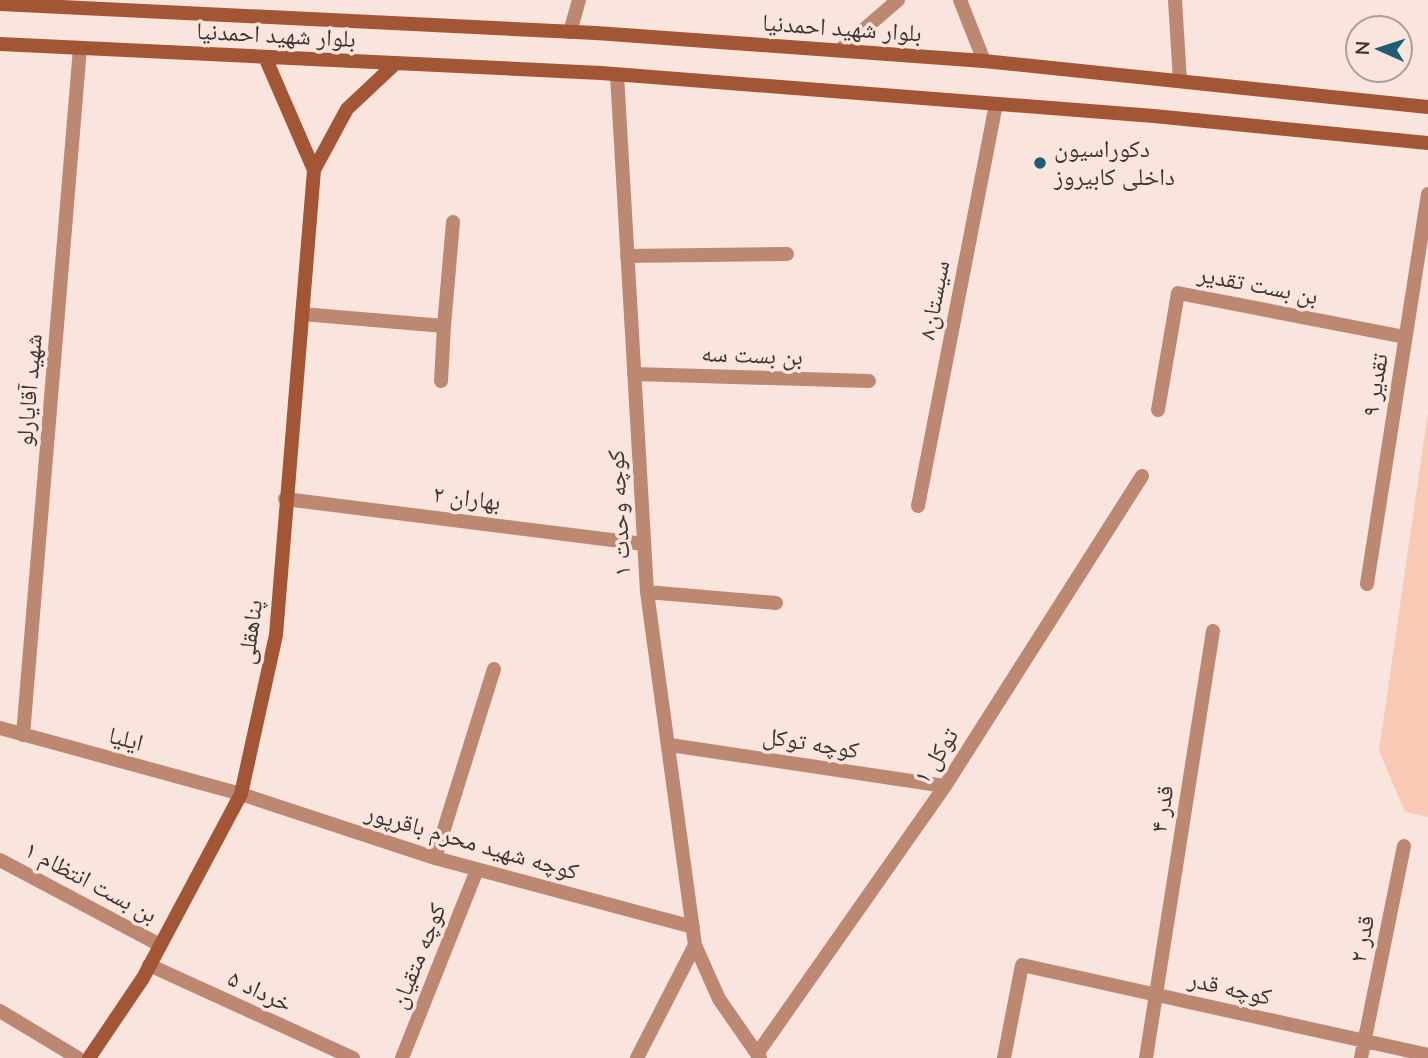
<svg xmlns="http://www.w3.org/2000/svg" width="1428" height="1058" font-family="'Nunito Sans','Noto Naskh Arabic',sans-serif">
	<rect width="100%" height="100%" fill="#f9e5dd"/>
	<path fill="#f8c9b5" d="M 1428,412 L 1428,817 L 1405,812 L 1379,751 Z"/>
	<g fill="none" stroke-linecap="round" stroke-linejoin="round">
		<path stroke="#bd8871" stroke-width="14" d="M 960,0 L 984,61
			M 1175,0 L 1180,81
			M 570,32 L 579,0
			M 840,50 L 898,0
			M 617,75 L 647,592 L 695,945 L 719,999 L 760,1058
			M 627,256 L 787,254
			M 302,314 L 444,326 L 453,222
			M 634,374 L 869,381
			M 441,381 L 444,326
			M 1158,410 L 1178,293 L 1405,337
			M 285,499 L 644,544
			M 918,506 L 996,104
			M 1367,584 L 1428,194
			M 647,592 L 776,603
			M 0,728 L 241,794 L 435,858 L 693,927
			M 23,735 L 80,48
			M 670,745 L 945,786
			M 435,858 L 494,669
			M 0,860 L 160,945
			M 149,965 L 353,1058
			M 0,1011 L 78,1058
			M 757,1054 L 945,786 L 1142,476
			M 402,1058 L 477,870
			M 637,1058 L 695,945
			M 1004,1058 L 1022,965 L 1428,1055
			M 1146,1058 L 1213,631
			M 1361,1058 L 1404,846"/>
		<path stroke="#a25635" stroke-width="14" d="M 0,4 L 596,33 L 984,61 L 1428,107
			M 0,44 L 601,73 L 1154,116 L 1428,143
			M 265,57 L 314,170
			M 89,1058 L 143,978 L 241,794 L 276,635 L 314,170 L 347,109 L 396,63"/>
	</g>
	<circle fill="#1d5e73" stroke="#f9e5dd" stroke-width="2.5" cx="1040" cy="163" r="7"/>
	<g text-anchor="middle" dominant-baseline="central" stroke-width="7" stroke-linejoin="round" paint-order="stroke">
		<g font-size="24" fill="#3c3431" stroke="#f9e5dd">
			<text transform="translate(842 28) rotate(4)">بلوار شهید احمدنیا</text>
			<text transform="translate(276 35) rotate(3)">بلوار شهید احمدنیا</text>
			<text transform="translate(1258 285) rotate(11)">بن بست تقدیر</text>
			<text transform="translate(934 300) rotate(-79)">سیستان۸</text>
			<text transform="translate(752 355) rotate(2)">بن بست سه</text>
			<text transform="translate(1375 385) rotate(-81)">۹ تقدیر</text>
			<text transform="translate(29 390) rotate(-85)">شهید آقایارلو</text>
			<text transform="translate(467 498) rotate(7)">بهاران ۲</text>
			<text transform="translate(619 513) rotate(-93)">کوچه وحدت ۱</text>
			<text transform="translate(250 632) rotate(-82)">پناهقلی</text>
			<text transform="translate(126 739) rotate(15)">ایلیا</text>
			<text transform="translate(811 743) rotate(9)">کوچه توکل</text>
			<text transform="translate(936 756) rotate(-57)">توکل ۱</text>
			<text transform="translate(1162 809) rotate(-81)">قدر ۴</text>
			<text transform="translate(472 842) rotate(16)">کوچه شهید محرم باقرپور</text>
			<text transform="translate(91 882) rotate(28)">بن بست انتظام ۱</text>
			<text transform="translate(1362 939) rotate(-79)">قدر ۲</text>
			<text transform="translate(418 956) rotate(-68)">کوچه متقیان</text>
			<text transform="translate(1230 988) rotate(13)">کوچه قدر</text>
			<text transform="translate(260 991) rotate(25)">خرداد ۵</text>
		</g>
		<g font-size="24" fill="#3c3431" stroke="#f9e5dd" text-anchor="start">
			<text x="1054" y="149">دکوراسیون<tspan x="1054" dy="28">داخلی کابیروز</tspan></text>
		</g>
	</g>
	<g transform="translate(1379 49) rotate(273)"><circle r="33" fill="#f9e5dd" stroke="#ad9e98" stroke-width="2"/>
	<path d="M0-5L12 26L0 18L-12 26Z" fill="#1d5e73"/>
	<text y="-10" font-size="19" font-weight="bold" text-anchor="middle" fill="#3c3431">N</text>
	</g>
</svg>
